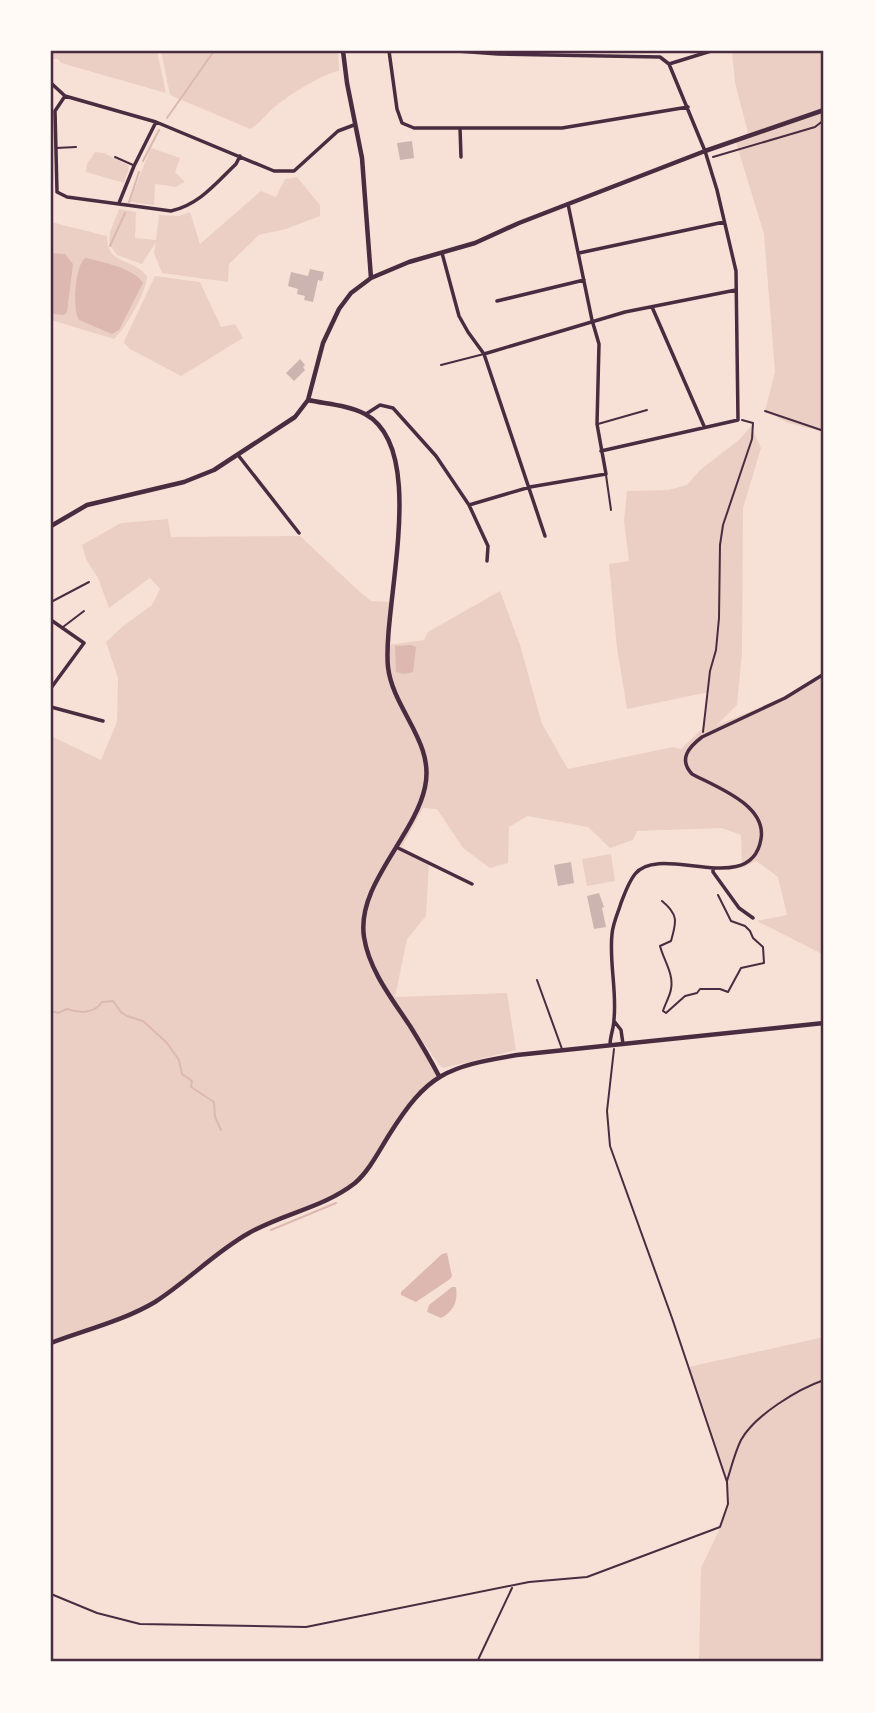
<svg xmlns="http://www.w3.org/2000/svg" width="875" height="1713" font-family="'PT Sans Narrow',sans-serif">
	<rect width="100%" height="100%" fill="#f7e1d7"/>
	<path fill="#ebcfc5" d="M 51,51 L 157,51 L 166,93 L 61,63 L 58,59 L 51,59 Z
		M 161,51 L 338,51 L 339,71 C 321,74 284,98 270,111 C 263,118 259,124 250,129 L 170,95 Z
		M 732,51 L 824,51 L 824,432 L 788,423 L 765,411 L 775,372 L 764,234 L 735,139 L 748,133 L 735,83 Z
		M 151,148 L 180,158 L 175,172 L 185,182 L 176,187 L 155,184 L 154,205 L 129,202 Z
		M 95,152 L 104,153 L 128,165 L 129,168 L 124,183 L 86,172 L 87,164 Z
		M 297,177 L 320,205 L 320,216 L 286,229 L 259,235 L 229,264 L 228,282 L 162,273 L 154,253 L 156,242 L 142,264 L 117,255 L 109,244 L 110,232 L 119,209 L 136,212 L 135,238 L 156,240 L 159,215 L 179,216 L 190,212 L 200,244 L 261,191 L 276,197 L 285,179 Z
		M 51,222 L 107,236 C 107,266 132,257 147,276 C 147,291 126,328 114,339 L 51,320 Z
		M 155,276 L 200,282 L 221,327 L 235,324 L 243,338 L 181,376 L 130,349 L 124,343 L 125,339 Z
		M 751,426 L 761,448 L 743,508 L 742,652 L 737,705 L 717,725 L 785,698 L 824,674 L 824,955 L 757,921 L 787,915 L 778,877 L 756,861 L 742,868 L 741,835 L 722,828 L 637,831 L 633,840 L 610,848 L 588,827 L 527,816 L 509,827 L 508,863 L 490,868 L 463,848 L 437,809 L 423,808 L 402,847 L 429,862 L 426,916 L 407,939 L 395,997 L 507,993 L 516,1050 L 444,1068 L 439,1065 L 387,989 L 439,1076 L 415,1096 L 358,1181 L 335,1197 L 253,1230 L 177,1286 L 141,1310 L 51,1343 L 51,736 L 101,760 L 117,722 L 118,678 L 106,642 L 122,627 L 152,605 L 160,589 L 150,578 L 109,608 L 98,578 L 86,559 L 82,545 L 121,523 L 168,519 L 171,537 L 300,536 L 361,593 L 371,601 L 389,602 L 388,645 L 424,640 L 428,632 L 500,591 L 520,645 L 542,724 L 568,769 L 673,747 L 681,749 L 702,729 L 709,692 L 627,709 L 617,648 L 609,564 L 629,561 L 624,521 L 627,491 L 668,490 L 687,485 L 700,470 L 739,440 Z
		M 611,854 L 615,881 L 587,886 L 582,859 Z
		M 824,1337 L 824,1662 L 699,1662 L 701,1568 L 721,1526 L 729,1503 L 727,1482 L 688,1367 Z"/>
	<path fill="#dcb8b0" d="M 51,253 L 65,254 L 73,264 L 67,312 L 64,315 L 51,314 Z
		M 85,258 C 101,261 135,269 143,283 L 119,330 L 112,334 L 79,320 C 72,309 75,266 85,258 Z
		M 411,645 L 416,647 L 413,672 L 404,674 L 396,672 L 395,646 Z
		M 447,1253 L 452,1276 L 450,1279 L 416,1302 L 401,1295 L 401,1292 L 442,1254 Z
		M 452,1287 L 456,1287 C 458,1301 454,1311 441,1318 L 427,1312 L 429,1305 Z"/>
	<g fill="none" stroke-linecap="round" stroke-linejoin="round">
		<path stroke="#dcb8b0" stroke-width="2" d="M 167,118 L 214,51
			M 143,161 L 159,130
			M 129,202 L 139,172
			M 110,246 L 125,213
			M 51,1011 L 58,1013 L 67,1009 C 79,1013 94,1014 102,1002 L 113,1001 L 121,1012 L 127,1016 L 143,1021 L 167,1043 L 179,1060 L 182,1074 L 192,1081 L 191,1087 L 214,1102 L 215,1117 L 221,1130
			M 271,1230 L 336,1203"/>
	</g>
	<path fill="#ccb4b1" d="M 412,141 L 414,158 L 400,160 L 397,143 Z
		M 310,269 L 324,272 L 322,281 L 318,280 L 313,302 L 304,300 L 305,296 L 297,294 L 298,289 L 288,286 L 291,272 L 308,276 Z
		M 300,359 L 305,365 L 303,367 L 305,370 L 294,381 L 286,373 Z
		M 571,862 L 574,883 L 558,886 L 554,865 Z
		M 599,893 L 604,907 L 602,908 L 606,927 L 594,929 L 587,896 Z"/>
	<g fill="none" stroke-linecap="round" stroke-linejoin="round">
		<path stroke="#4a2c40" stroke-width="2" d="M 713,157 L 815,127 L 824,120
			M 765,411 L 824,431
			M 703,732 L 710,671 L 716,650 L 719,618 L 720,545 L 723,525 L 752,439 L 753,423 L 742,420
			M 662,901 C 678,914 677,921 671,941 L 660,946 C 664,961 674,974 671,989 C 670,996 665,1004 663,1011 L 666,1013 L 685,996 L 697,993 L 700,989 L 720,989 L 728,992 L 741,968 L 764,963 L 763,947 L 753,938 L 750,931 L 745,926 L 731,921 L 718,895
			M 727,1481 C 731,1468 735,1452 741,1440 C 755,1415 798,1389 824,1380
			M 51,1594 L 97,1613 L 140,1624 L 306,1627 L 529,1582 L 587,1577 L 720,1527 L 728,1504 L 727,1482 L 672,1318 L 610,1146 L 607,1111 L 614,1049
			M 477,1662 L 512,1588"/>
		<path stroke="#4a2c40" stroke-width="2" d="M 56,148 L 76,147
			M 115,157 L 133,165
			M 441,365 L 484,354
			M 598,424 L 647,410
			M 606,475 L 611,510
			M 51,602 L 89,582
			M 63,627 L 84,611
			M 537,980 L 562,1049"/>
		<path stroke="#4a2c40" stroke-width="3.5" d="M 389,51 L 397,109 L 402,123 L 414,128 L 562,128 L 688,107
			M 457,51 L 498,54 L 660,57 L 669,64 L 705,151 L 717,190 L 736,271 L 738,420 L 601,451
			M 669,64 L 711,51
			M 51,83 L 65,96 L 156,122 L 274,171 L 294,171 L 338,131 L 354,125
			M 65,96 L 55,111 L 57,192 L 67,197 L 171,211 C 199,205 216,183 236,164 L 240,156
			M 460,128 L 461,157
			M 119,203 L 134,166 L 156,122
			M 442,253 L 459,316 L 468,332 L 484,354 L 545,536
			M 579,253 L 724,222
			M 497,301 L 584,280
			M 652,307 L 704,426
			M 484,354 L 625,312 L 736,290
			M 366,414 L 380,405 L 393,408 L 436,456 L 469,505 L 488,546 L 487,561
			M 238,455 L 299,533
			M 469,505 L 530,487 L 606,474 L 597,424 L 599,344 L 592,320 L 568,204
			M 51,620 L 84,643 L 51,688
			M 51,707 L 103,721
			M 396,847 L 472,884
			M 713,868 L 713,872 L 739,908 L 753,918
			M 614,1021 L 621,1030 L 623,1044
			M 610,1045 C 610,1036 614,1028 614,1019 C 617,991 609,962 612,934 C 613,923 618,913 621,903 C 625,893 628,883 635,874 C 660,842 751,899 761,839 C 767,805 716,787 692,774 C 678,759 689,747 702,737 L 785,698 L 824,674"/>
		<path stroke="#4a2c40" stroke-width="4.5" d="M 343,51 L 347,83 L 362,158 L 371,278
			M 308,400 C 326,404 348,405 365,414 C 430,449 382,607 388,667 C 393,710 435,742 425,787 C 415,836 356,885 364,937 C 369,970 392,999 410,1026 C 420,1042 430,1059 439,1076
			M 51,526 L 87,505 L 184,482 L 214,470 L 295,417 L 308,400 L 323,343 L 339,309 L 351,293 L 371,278 L 409,262 L 475,243 L 519,223 L 705,151 L 824,110
			M 51,1343 C 85,1330 123,1321 155,1302 C 188,1281 215,1252 249,1233 C 284,1213 323,1208 355,1183 C 369,1171 379,1151 389,1135 C 428,1073 446,1067 517,1055 L 824,1023"/>
	</g>
	<rect width="875" height="1713" fill="none" stroke="#fffaf5" stroke-width="105"/>
	<rect x="52" y="52" width="770" height="1608" fill="none" stroke="#4a2c40" stroke-width="2.5"/>
</svg>
